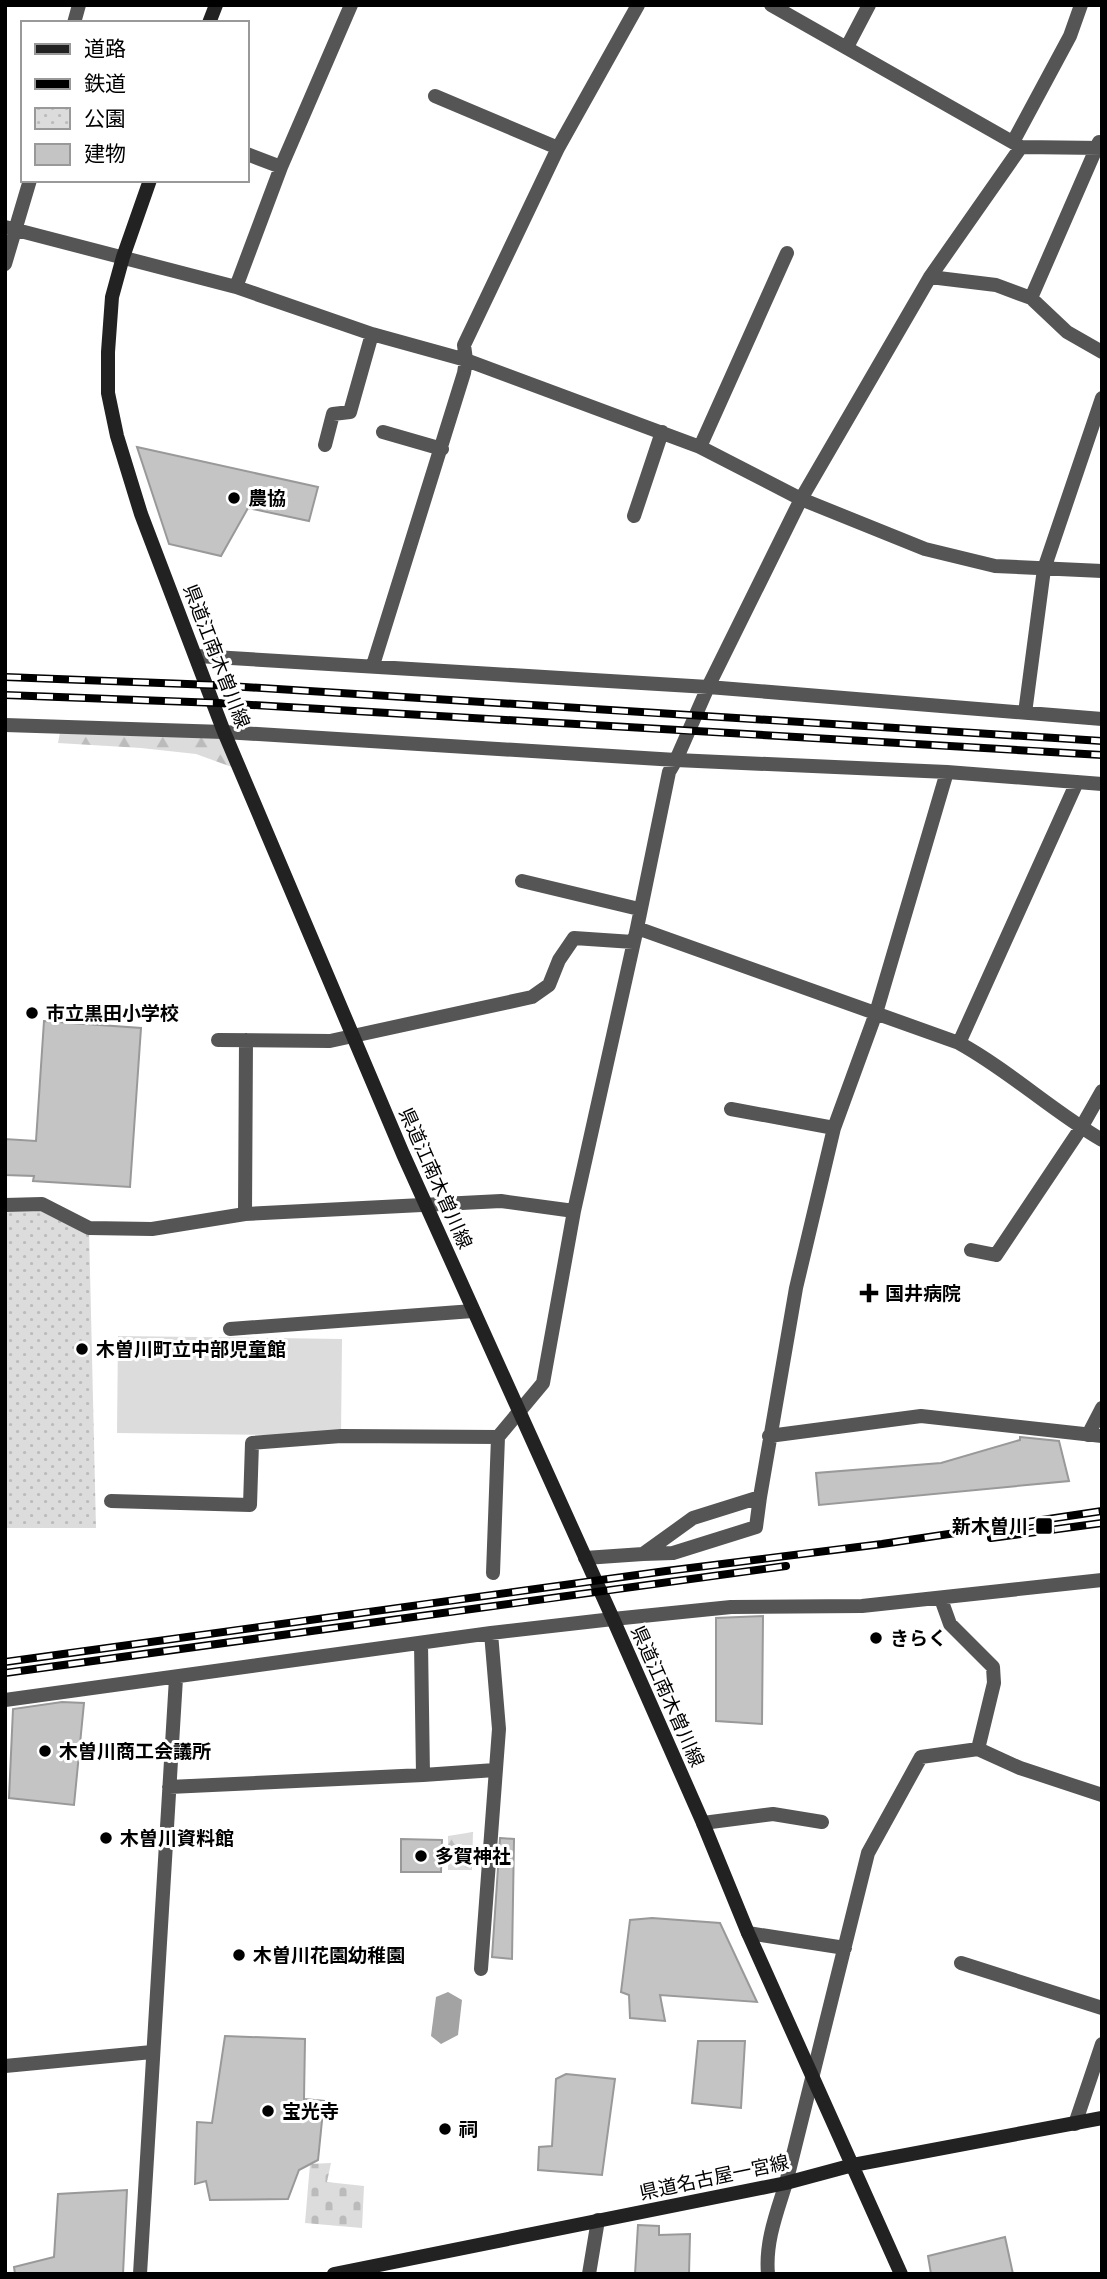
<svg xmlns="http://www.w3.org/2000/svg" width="1107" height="2279" font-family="'Archivo Narrow','Noto Sans JP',sans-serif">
	<defs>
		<pattern id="forest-firs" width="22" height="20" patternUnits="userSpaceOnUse" patternTransform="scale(1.75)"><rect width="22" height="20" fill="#dcdcdc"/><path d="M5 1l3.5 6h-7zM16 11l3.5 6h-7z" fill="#bbb"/></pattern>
		<pattern id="cemetery-stones" width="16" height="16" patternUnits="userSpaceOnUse" patternTransform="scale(1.75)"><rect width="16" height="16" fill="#dcdcdc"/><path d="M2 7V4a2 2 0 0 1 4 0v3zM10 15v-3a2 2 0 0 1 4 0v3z" fill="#bbb"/></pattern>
		<pattern id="park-dots" width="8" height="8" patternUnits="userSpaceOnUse" patternTransform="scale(1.75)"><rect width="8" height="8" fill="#dcdcdc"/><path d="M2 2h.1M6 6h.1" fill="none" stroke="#bbb" stroke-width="1.8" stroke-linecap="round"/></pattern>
	</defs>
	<rect width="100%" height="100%" fill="#fff"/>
	<path fill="url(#forest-firs)" d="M 61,727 L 224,732 L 240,770 L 196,754 L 141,748 L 58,743 Z
		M 473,1832 L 472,1870 L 448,1870 L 448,1836 Z"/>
	<path fill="url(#cemetery-stones)" d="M 331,2163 L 327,2182 L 364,2186 L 362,2228 L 305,2223 L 310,2164 Z"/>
	<path fill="url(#park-dots)" d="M 42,1204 L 89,1228 L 96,1528 L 5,1528 L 5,1213 Z"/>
	<path fill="#dcdcdc" d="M 118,1336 L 342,1339 L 341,1436 L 117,1433 Z"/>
	<path fill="#a3a3a3" d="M 448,1992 L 462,2000 L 458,2035 L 441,2044 L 431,2036 L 436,1997 Z"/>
	<path fill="#c4c4c4" stroke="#999" stroke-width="2" d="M 137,447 L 318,487 L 309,521 L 248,508 L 221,556 L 169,544 Z
		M 44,1021 L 141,1028 L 130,1187 L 33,1181 L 34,1176 L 5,1175 L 5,1139 L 36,1141 Z
		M 1020,1437 L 1059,1441 L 1069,1481 L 819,1505 L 816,1473 L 941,1463 L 1020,1440 Z
		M 763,1616 L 762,1724 L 716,1721 L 716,1618 Z
		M 62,1702 L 84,1703 L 74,1805 L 9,1798 L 13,1709 Z
		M 500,1838 L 514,1839 L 512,1959 L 492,1957 Z
		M 401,1839 L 442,1840 L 441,1872 L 401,1872 Z
		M 652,1918 L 720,1923 L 757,2002 L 660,1995 L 665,2021 L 630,2018 L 629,1995 L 621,1992 L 630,1920 Z
		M 225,2036 L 305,2039 L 304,2099 L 324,2101 L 318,2160 L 299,2170 L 288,2199 L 210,2200 L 206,2181 L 195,2184 L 197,2122 L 212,2123 Z
		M 698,2041 L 745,2041 L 741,2108 L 692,2103 Z
		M 566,2074 L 615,2079 L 602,2175 L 538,2170 L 539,2147 L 552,2146 L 556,2079 Z
		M 127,2190 L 123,2274 L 15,2274 L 14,2267 L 54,2257 L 58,2194 Z
		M 638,2225 L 659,2226 L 659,2235 L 690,2234 L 689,2274 L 635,2274 Z
		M 1005,2237 L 1013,2274 L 931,2274 L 928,2256 Z"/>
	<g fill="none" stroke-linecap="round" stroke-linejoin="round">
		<path stroke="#555" stroke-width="14" d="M 771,5 L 1021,147 L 1102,148
			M 74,23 L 79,5
			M 847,47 L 869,5
			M 435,96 L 558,148
			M 1013,142 L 1070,36 L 1081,5
			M 247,154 L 281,167
			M 5,227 L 236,287 L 372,334 L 466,360 L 700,447 L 801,499 L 925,549 L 995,566 L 1102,571
			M 5,264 L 30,180
			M 930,277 L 996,285 L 1031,298 L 1067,332 L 1102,352
			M 236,287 L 281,167 L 351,5
			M 1031,298 L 1099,142
			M 383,432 L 442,449
			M 325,445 L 333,414 L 350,412 L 372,334
			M 700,447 L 787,253
			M 634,516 L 662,432
			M 197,656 L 708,687 L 1102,719
			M 373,665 L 464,373 L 466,360 L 464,345 L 558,148 L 638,5
			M 1025,713 L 1044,569 L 1102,398
			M 5,725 L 224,732 L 676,760 L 947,772 L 1102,784
			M 522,881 L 639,909
			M 637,928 L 959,1043 C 1010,1071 1052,1111 1102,1140
			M 218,1040 L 330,1041 L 532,997 L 549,985 L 559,960 L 574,938 L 633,942
			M 959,1043 L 1077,782
			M 731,1109 L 834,1128
			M 5,1205 L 42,1204 L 89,1228 L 152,1229 L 245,1214 L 501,1201 L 574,1211
			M 245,1214 L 246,1040
			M 971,1250 L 996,1255 L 1081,1128 L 1102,1091
			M 230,1329 L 473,1311
			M 1088,1435 L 1102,1408
			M 769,1436 L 921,1416 L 1102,1436
			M 111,1501 L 250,1505 L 252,1443 L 341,1436 L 498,1437
			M 643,1554 L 673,1553 L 756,1527 L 760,1497
			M 585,1558 L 643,1554 L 693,1518 L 760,1497 L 796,1288 L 834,1128 L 876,1013 L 947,772
			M 493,1573 L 498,1437 L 543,1383 L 574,1211 L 637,928 L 669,772 L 676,760 L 708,687 L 801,499 L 930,277 L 1021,147
			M 941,1599 L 950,1624 L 993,1667 L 994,1683 L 978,1749
			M 5,1700 L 491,1633 L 613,1619 L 731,1607 L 862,1606 L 1102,1580
			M 423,1775 L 495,1770
			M 169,1787 L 423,1775 L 421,1643
			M 703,1823 L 773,1814 L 822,1822
			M 748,1933 L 845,1948
			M 961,1963 L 1102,2008
			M 481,1969 L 499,1729 L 491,1633
			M 5,2066 L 152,2052
			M 1075,2124 L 1102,2044
			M 140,2274 L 176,1678
			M 589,2274 L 598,2220
			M 768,2274 C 765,2242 777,2212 786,2183 L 868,1853 L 921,1757 L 978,1749 L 1020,1768 L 1102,1795"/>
		<path stroke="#222" stroke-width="14" d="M 209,23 L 216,5
			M 150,180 L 123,257 L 112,297 L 108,352 L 108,393 L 117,436 L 141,514 L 224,732 L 403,1154 L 613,1619 L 703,1823 L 748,1933 L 901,2274
			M 334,2274 L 786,2183 L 853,2165 L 1102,2118"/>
		<defs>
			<path id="rail" d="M 5,677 L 213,685 L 1102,741
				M 5,695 L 218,703 L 1102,755
				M 991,1538 L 1102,1523
				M 5,1662 L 666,1571 L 882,1544 L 1102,1511
				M 5,1673 L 786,1566"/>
		</defs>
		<use href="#rail" stroke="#000" stroke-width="8"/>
		<use href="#rail" stroke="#fff" stroke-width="5" stroke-dasharray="16" stroke-linecap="butt"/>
	</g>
	<g fill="#000" stroke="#fff" stroke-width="2.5">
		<circle cx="234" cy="498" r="7"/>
		<circle cx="32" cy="1013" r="7"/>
		<path d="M865.5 1282.5h7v7h7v7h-7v7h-7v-7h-7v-7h7z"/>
		<circle cx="82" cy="1349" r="7"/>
		<rect x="1035" y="1517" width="18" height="18" rx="3.5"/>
		<circle cx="876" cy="1638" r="7"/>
		<circle cx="45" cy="1751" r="7"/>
		<circle cx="106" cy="1838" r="7"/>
		<circle cx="421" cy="1856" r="7"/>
		<circle cx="239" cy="1955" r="7"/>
		<circle cx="268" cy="2111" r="7"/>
		<circle cx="445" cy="2129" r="7"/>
	</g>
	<g text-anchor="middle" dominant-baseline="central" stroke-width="6" stroke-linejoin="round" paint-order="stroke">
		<g font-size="19" font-weight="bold" fill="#000" stroke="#fff" text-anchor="start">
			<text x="248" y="498">農協</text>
			<text x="46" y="1013">市立黒田小学校</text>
			<text x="885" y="1293">国井病院</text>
			<text x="96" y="1349">木曽川町立中部児童館</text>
			<text x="1028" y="1526" text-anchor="end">新木曽川</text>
			<text x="890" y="1638">きらく</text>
			<text x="59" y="1751">木曽川商工会議所</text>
			<text x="120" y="1838">木曽川資料館</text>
			<text x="435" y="1856">多賀神社</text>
			<text x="253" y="1955">木曽川花園幼稚園</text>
			<text x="282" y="2111">宝光寺</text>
			<text x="459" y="2129">祠</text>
		</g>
		<g font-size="19" fill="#000" stroke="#fff">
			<text transform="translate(217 656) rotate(69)">県道江南木曽川線</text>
			<text transform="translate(436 1178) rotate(66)">県道江南木曽川線</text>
			<text transform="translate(668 1696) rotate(66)">県道江南木曽川線</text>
			<text transform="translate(714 2177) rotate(-12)">県道名古屋一宮線</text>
		</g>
	</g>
	<rect width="1107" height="2279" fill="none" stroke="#000000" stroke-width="14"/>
	<rect x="21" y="21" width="228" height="161" fill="#ffffff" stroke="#999999" stroke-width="2"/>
	<rect x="35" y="44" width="35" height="10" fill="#222222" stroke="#999999" stroke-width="2"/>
	<text x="84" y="56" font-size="21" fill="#000000">道路</text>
	<rect x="35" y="79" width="35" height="10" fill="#000000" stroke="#999999" stroke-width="2"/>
	<text x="84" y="91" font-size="21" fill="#000000">鉄道</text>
	<rect x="35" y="108" width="35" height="21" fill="url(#park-dots)" stroke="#999999" stroke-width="2"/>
	<text x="84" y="126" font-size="21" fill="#000000">公園</text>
	<rect x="35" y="144" width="35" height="21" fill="#c4c4c4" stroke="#999999" stroke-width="2"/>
	<text x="84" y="161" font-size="21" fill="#000000">建物</text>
</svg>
